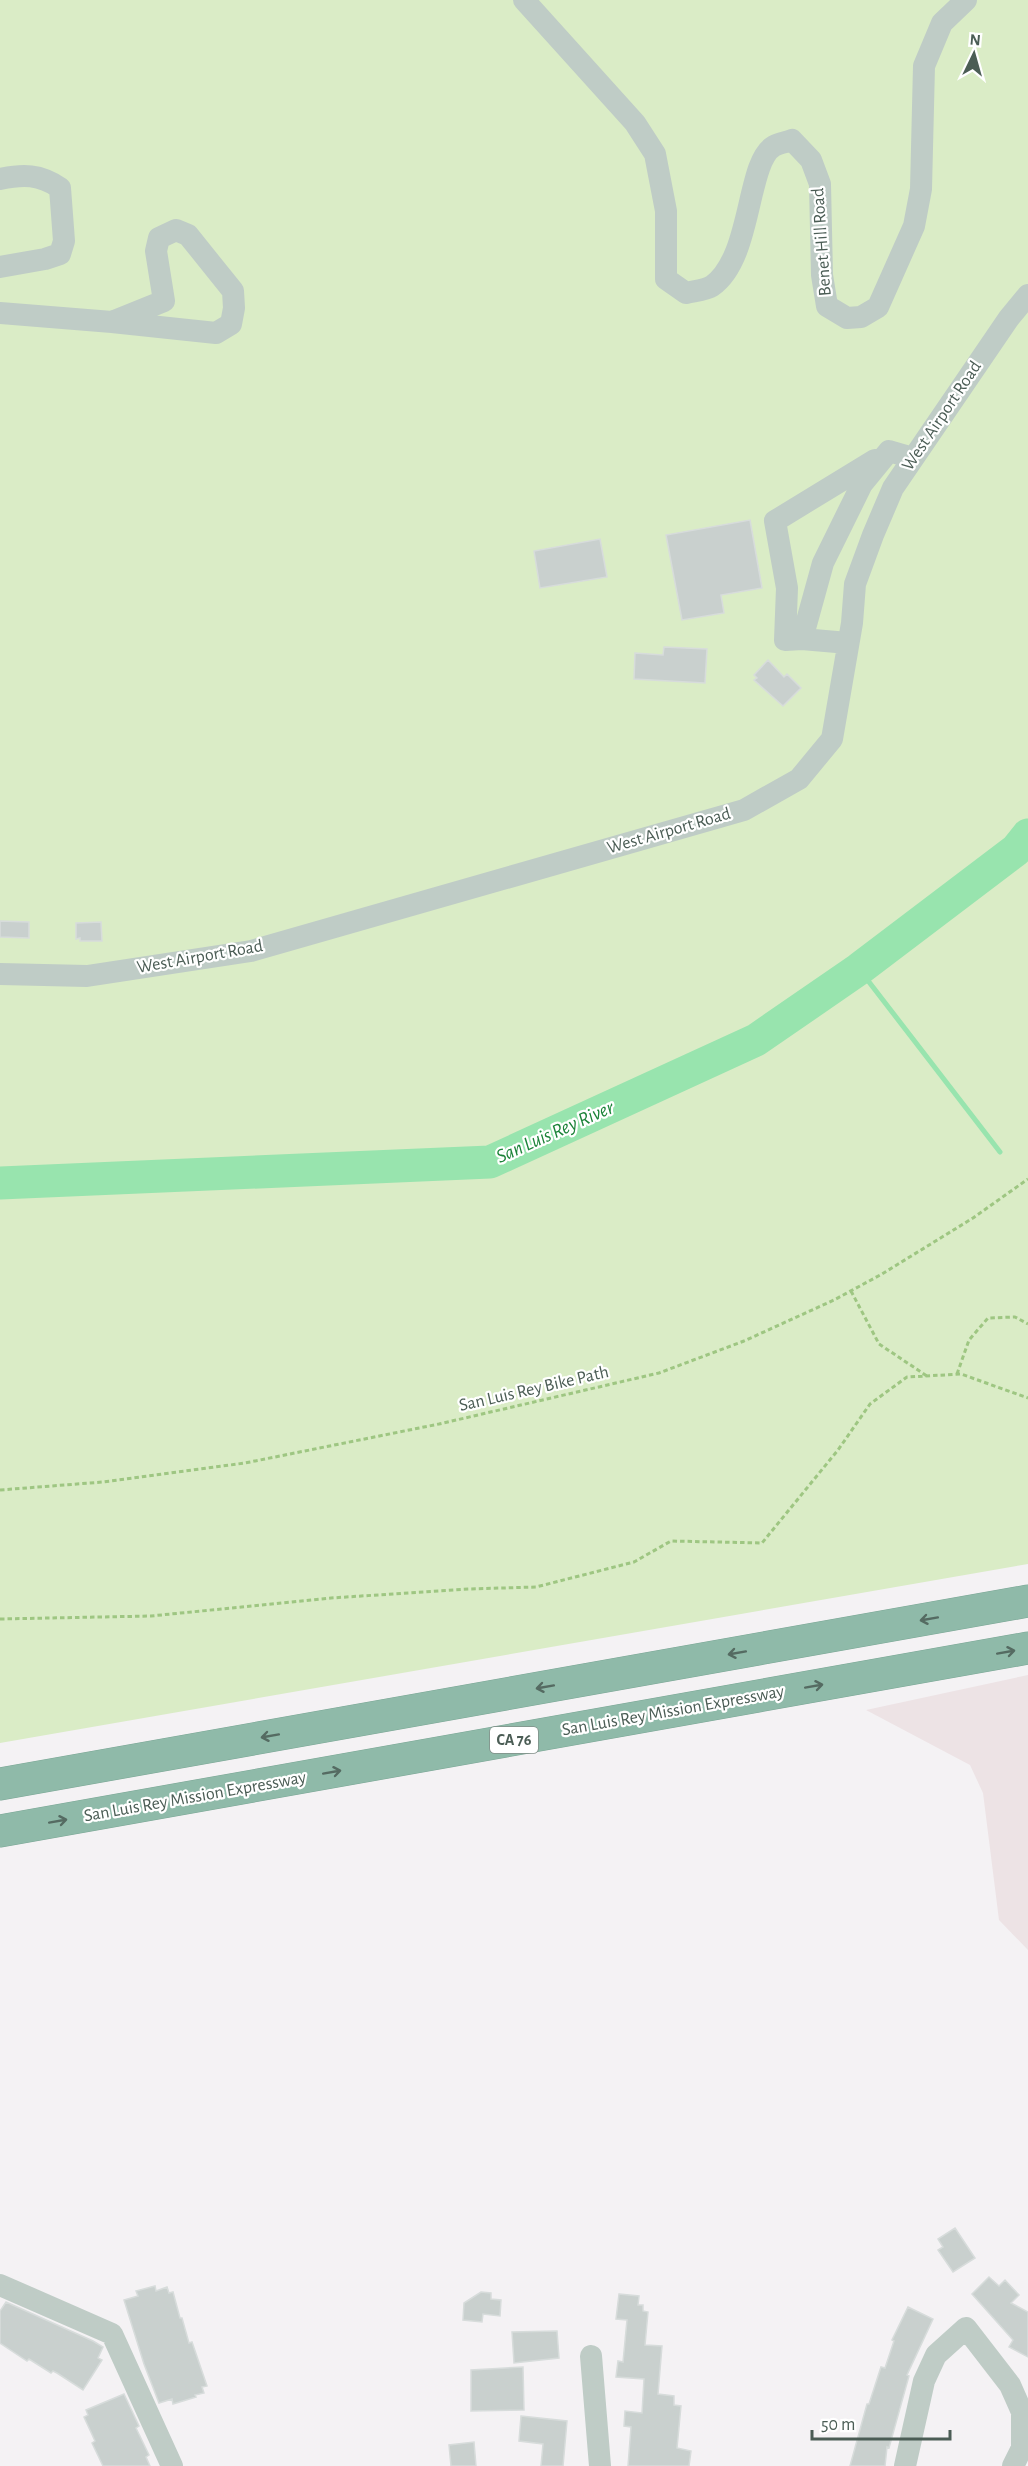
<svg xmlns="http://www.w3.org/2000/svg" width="1028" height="2466" font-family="'Alegreya Sans',sans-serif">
	<rect width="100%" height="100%" fill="#f4f2f4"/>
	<path fill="#ede3e5" d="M 1028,1675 L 1028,1950 L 999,1920 L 983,1793 L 970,1765 L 866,1710 Z"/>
	<path fill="#daecc6" d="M 0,0 L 1028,0 L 1028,1564 L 0,1743 Z"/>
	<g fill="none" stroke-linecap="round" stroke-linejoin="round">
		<path stroke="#98e4ae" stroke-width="5" d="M 859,969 L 1000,1152"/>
		<path stroke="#98e4ae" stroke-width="33" d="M 0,1183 L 490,1162 L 756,1040 L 859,969 L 1016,850 L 1028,835"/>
	</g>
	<path fill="#c9d0ce" stroke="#d7dcdb" stroke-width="1.5" d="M 750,520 L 762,588 L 721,595 L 724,613 L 682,620 L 666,535 Z
		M 600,539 L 607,577 L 540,588 L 534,551 Z
		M 664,647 L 707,649 L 705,683 L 634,679 L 635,653 L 663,655 Z
		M 768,660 L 784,677 L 787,674 L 801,688 L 783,706 L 754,680 L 757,678 L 754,675 Z
		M 0,921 L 29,922 L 29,938 L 0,937 Z
		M 101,922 L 102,941 L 80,941 L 80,938 L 76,939 L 76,923 Z
		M 955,2228 L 975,2258 L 953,2272 L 938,2250 L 943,2247 L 938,2239 Z
		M 989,2277 L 999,2286 L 1005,2280 L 1019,2295 L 1011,2303 L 1028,2312 L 1028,2357 L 1009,2347 L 1013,2340 L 972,2294 Z
		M 155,2286 L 156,2291 L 167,2287 L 169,2293 L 173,2292 L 180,2318 L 182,2318 L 189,2343 L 192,2342 L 207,2386 L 202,2387 L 204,2393 L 195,2395 L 196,2397 L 173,2404 L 172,2399 L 159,2403 L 144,2364 L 124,2300 L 138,2296 L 136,2291 Z
		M 481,2292 L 491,2293 L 491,2299 L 501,2300 L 500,2316 L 483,2314 L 482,2322 L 463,2320 L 464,2303 Z
		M 619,2294 L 639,2296 L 638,2305 L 643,2305 L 643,2311 L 648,2312 L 645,2345 L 662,2346 L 658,2394 L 674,2396 L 674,2405 L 681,2406 L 677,2448 L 691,2451 L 689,2466 L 628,2466 L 631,2427 L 624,2426 L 625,2411 L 642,2413 L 644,2379 L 616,2377 L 618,2361 L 623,2362 L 627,2320 L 616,2319 Z
		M 6,2302 L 93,2341 L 103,2347 L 98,2358 L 102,2360 L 83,2390 L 57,2373 L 53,2371 L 51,2373 L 29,2359 L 27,2361 L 0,2343 L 0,2311 Z
		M 908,2307 L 933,2319 L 907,2375 L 909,2376 L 889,2448 L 887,2447 L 885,2466 L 850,2466 L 867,2404 L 869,2404 L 881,2367 L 885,2368 L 894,2341 L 892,2340 Z
		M 557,2331 L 559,2358 L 514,2363 L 512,2332 Z
		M 523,2367 L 524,2410 L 471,2411 L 471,2370 Z
		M 124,2394 L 139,2426 L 136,2428 L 149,2455 L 146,2457 L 150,2466 L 103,2466 L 92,2443 L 95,2441 L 84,2417 L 88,2415 L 86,2410 Z
		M 521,2416 L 567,2421 L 563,2466 L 541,2466 L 543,2444 L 519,2441 Z
		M 474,2442 L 476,2466 L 451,2466 L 449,2445 Z"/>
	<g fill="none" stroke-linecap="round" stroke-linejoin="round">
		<defs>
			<path id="highway" d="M 0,1784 L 1028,1601
				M 0,1831 L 1028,1648"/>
		</defs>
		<use href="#highway" stroke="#7ba695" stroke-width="33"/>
		<path stroke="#9ec682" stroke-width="3" stroke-dasharray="4.5 3" stroke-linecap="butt" d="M 851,1291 L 879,1344 L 927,1376
			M 957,1374 L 969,1340 L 988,1318 L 1015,1317 L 1028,1324
			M 0,1490 L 103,1482 L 245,1463 L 439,1424 L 659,1373 L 744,1341 L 834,1300 L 882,1274 L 973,1218 L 1028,1179
			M 0,1619 L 151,1616 L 331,1598 L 468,1589 L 536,1587 L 634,1562 L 671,1541 L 762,1543 L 838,1450 L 870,1404 L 907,1377 L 961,1374 L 1028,1398"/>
		<path stroke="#bfccc6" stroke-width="22" d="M 524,0 L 635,123 L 655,154 L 666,211 L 666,279 L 686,293 C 694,291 706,290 712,286 C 753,257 746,162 774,146 C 779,143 787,142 792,140 L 811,160 L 820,184 L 822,275 L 827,306 L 847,318 L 861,317 L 878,307 L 914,226 L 921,189 L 924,66 L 942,23 L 966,0
			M 0,179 C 23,174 40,174 60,188 L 64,241 L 60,254 L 45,259 L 0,267
			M 0,313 L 112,322 L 216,333 L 231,324 L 234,308 L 233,291 L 188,235 L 176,230 L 159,238 L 156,251 L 164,301 L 112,322
			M 802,639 L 785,640 L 787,588 L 775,521 L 875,460
			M 848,643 L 802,639 L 823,563 L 862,484 L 889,451 L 913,458
			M 0,974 L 87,976 L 251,951 L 744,810 L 799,779 L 832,739 L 852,623 L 855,584 L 873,535 L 893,488 L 1009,318 L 1028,295
			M 0,2285 L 112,2334 L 172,2466
			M 591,2356 L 600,2466
			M 905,2466 L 924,2381 L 936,2355 L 966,2328 L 1010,2385 L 1022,2412 L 1022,2448 L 1013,2466"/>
		<use href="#highway" stroke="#8fbaa9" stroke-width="32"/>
	</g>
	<defs><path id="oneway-shaft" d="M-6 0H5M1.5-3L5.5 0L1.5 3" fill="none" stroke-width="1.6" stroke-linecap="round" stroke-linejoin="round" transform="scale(1.5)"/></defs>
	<g stroke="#556b62">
		<use href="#oneway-shaft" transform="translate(929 1619) rotate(170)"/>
		<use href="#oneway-shaft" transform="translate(1006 1652) rotate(-10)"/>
		<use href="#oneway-shaft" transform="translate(737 1653) rotate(170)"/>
		<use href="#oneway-shaft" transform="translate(814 1686) rotate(-10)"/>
		<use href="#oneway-shaft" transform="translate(545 1687) rotate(170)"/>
		<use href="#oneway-shaft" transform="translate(270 1736) rotate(170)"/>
		<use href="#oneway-shaft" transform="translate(332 1772) rotate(-10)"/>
		<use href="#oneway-shaft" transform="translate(58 1821) rotate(-10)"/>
	</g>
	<g text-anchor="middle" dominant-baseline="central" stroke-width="4.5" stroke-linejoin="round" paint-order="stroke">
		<rect fill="#fff" stroke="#818e88" stroke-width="1.5" x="490" y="1727" width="48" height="26" rx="4.5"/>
		<g font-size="16" font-weight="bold" fill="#4b5d55">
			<text x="514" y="1740">CA 76</text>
		</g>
		<g font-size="18" fill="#4b5d55" stroke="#fff">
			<text transform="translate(822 242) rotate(-94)">Benet Hill Road</text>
			<text transform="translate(942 416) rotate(-56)">West Airport Road</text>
			<text transform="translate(669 831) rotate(-16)">West Airport Road</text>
			<text transform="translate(200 957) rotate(-10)">West Airport Road</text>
			<text transform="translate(534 1389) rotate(-13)">San Luis Rey Bike Path</text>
			<text transform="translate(673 1711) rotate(-10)">San Luis Rey Mission Expressway</text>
			<text transform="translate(195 1797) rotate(-10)">San Luis Rey Mission Expressway</text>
		</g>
		<g font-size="20" font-style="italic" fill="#1b8338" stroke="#fff">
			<text transform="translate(555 1132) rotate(-24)">San Luis Rey River</text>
		</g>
	</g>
	<g transform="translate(974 54) rotate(5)" stroke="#ffffff" stroke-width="4.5" paint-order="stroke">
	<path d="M0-4.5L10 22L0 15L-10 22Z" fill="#4b5d55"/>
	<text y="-9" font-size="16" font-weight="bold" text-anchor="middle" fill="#4b5d55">N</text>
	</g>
	<path d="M812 2430v9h138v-9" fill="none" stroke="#4b5d55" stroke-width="3"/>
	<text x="821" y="2430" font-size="18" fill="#4b5d55" stroke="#ffffff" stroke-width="4.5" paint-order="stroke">50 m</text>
</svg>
